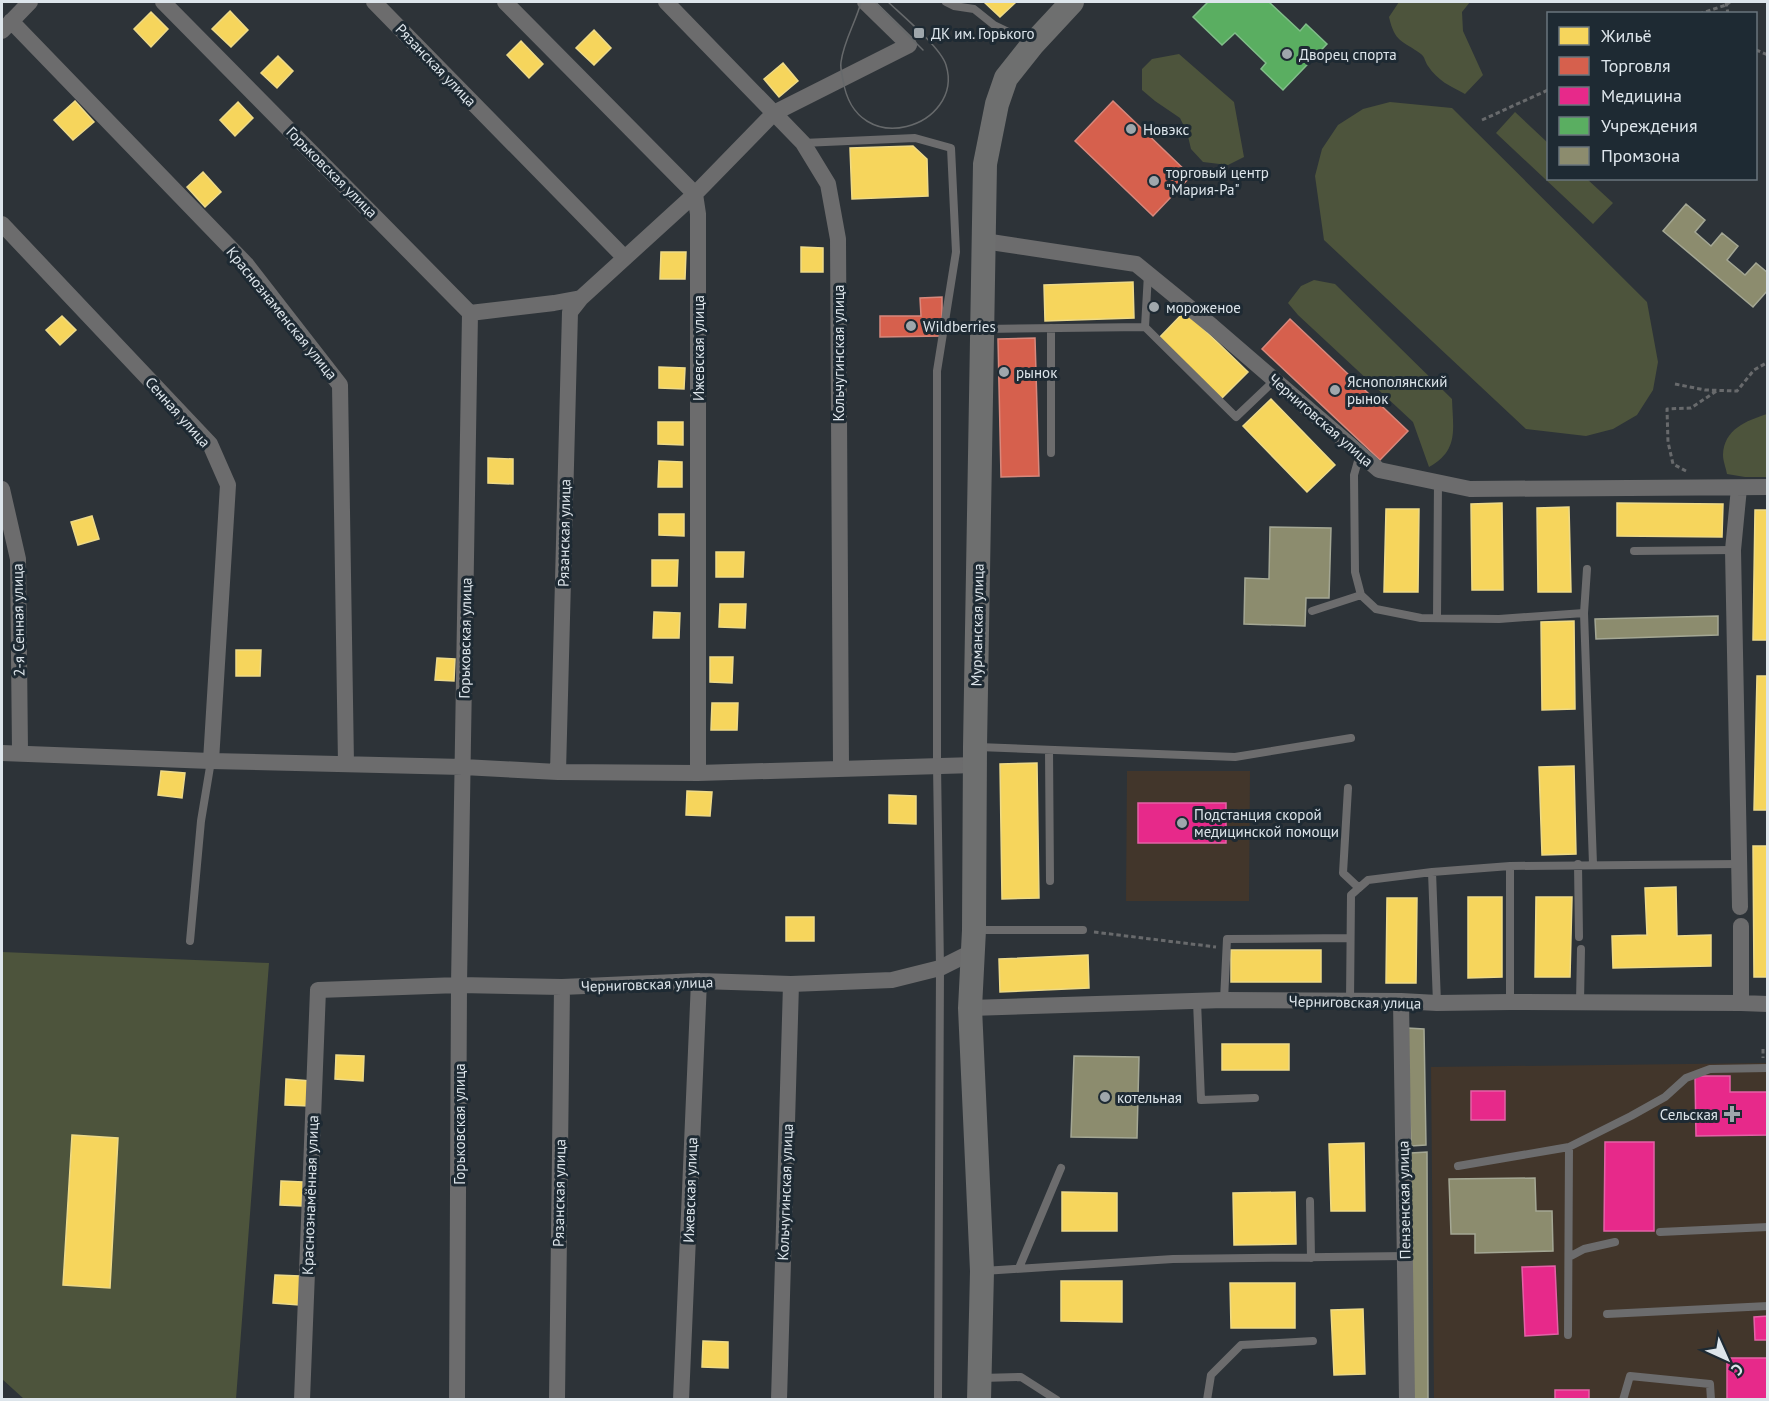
<svg xmlns="http://www.w3.org/2000/svg" width="1769" height="1401" font-family="'PT Sans',sans-serif">
	<rect width="100%" height="100%" fill="#2d3338"/>
	<path fill="#42362b" d="M 1127,771 L 1250,771 L 1249,901 L 1126,901 Z
		M 1767,1063 L 1767,1399 L 1434,1399 L 1431,1067 Z"/>
	<path fill="#4d543c" d="M 1399,2 L 1470,2 L 1462,12 L 1463,31 L 1483,75 L 1465,94 C 1450,86 1438,81 1428,66 C 1425,62 1425,57 1421,54 C 1402,40 1395,43 1389,17 Z
		M 1179,54 L 1234,102 L 1244,157 L 1228,165 L 1203,162 L 1191,149 L 1187,132 L 1180,118 L 1155,101 L 1142,90 L 1142,69 L 1152,59 Z
		M 1390,102 L 1452,108 L 1647,302 L 1658,362 L 1653,390 L 1637,415 L 1613,429 L 1586,436 L 1526,429 L 1324,240 L 1315,176 L 1322,149 L 1338,125 L 1363,109 Z
		M 1515,112 L 1548,143 L 1548,178 L 1587,179 L 1613,203 L 1593,224 L 1496,133 Z
		M 1314,280 L 1335,284 L 1452,399 C 1453,430 1459,450 1429,467 L 1413,422 L 1298,315 L 1288,303 L 1301,286 Z
		M 1767,414 L 1767,477 L 1745,477 L 1727,474 C 1726,468 1723,461 1723,455 C 1724,429 1746,421 1767,414 Z
		M 2,952 L 269,963 L 236,1399 L 24,1399 L 2,1379 Z"/>
	<path fill="#f6d55c" stroke="#eeda87" stroke-width="1.5" d="M 984,2 L 1016,2 L 1000,17 Z
		M 230,11 L 248,30 L 231,47 L 212,29 Z
		M 151,12 L 168,29 L 151,47 L 134,29 Z
		M 594,30 L 611,48 L 594,65 L 576,48 Z
		M 521,41 L 543,64 L 529,78 L 507,55 Z
		M 278,56 L 293,71 L 277,88 L 261,73 Z
		M 783,63 L 798,81 L 779,97 L 764,79 Z
		M 75,101 L 94,122 L 73,140 L 54,120 Z
		M 238,102 L 253,118 L 235,136 L 220,120 Z
		M 913,146 L 927,159 L 928,196 L 852,199 L 850,148 Z
		M 203,172 L 221,192 L 205,207 L 187,187 Z
		M 801,247 L 823,248 L 823,272 L 801,272 Z
		M 661,252 L 686,252 L 685,279 L 660,279 Z
		M 1133,282 L 1134,318 L 1045,321 L 1044,285 Z
		M 1185,311 L 1248,372 L 1221,399 L 1158,339 Z
		M 62,316 L 76,330 L 60,345 L 46,330 Z
		M 659,367 L 685,368 L 684,389 L 659,388 Z
		M 1271,399 L 1335,465 L 1307,492 L 1243,426 Z
		M 658,422 L 683,422 L 683,445 L 658,444 Z
		M 488,458 L 513,459 L 513,484 L 488,483 Z
		M 659,461 L 682,462 L 682,487 L 658,487 Z
		M 1502,503 L 1503,590 L 1472,590 L 1471,504 Z
		M 1617,503 L 1723,504 L 1722,537 L 1617,536 Z
		M 1569,507 L 1571,592 L 1538,592 L 1537,508 Z
		M 1386,509 L 1419,509 L 1418,592 L 1384,592 Z
		M 1755,510 L 1768,510 L 1768,640 L 1753,640 Z
		M 659,514 L 684,514 L 684,536 L 659,535 Z
		M 92,516 L 99,539 L 78,545 L 71,522 Z
		M 716,552 L 744,552 L 743,577 L 716,577 Z
		M 652,560 L 678,560 L 677,586 L 652,586 Z
		M 720,604 L 746,604 L 745,628 L 719,627 Z
		M 654,612 L 680,613 L 679,638 L 653,638 Z
		M 1574,621 L 1575,709 L 1542,710 L 1541,622 Z
		M 236,650 L 261,650 L 260,676 L 236,676 Z
		M 710,657 L 733,657 L 732,683 L 710,682 Z
		M 437,658 L 455,659 L 454,681 L 435,680 Z
		M 1757,676 L 1768,676 L 1768,810 L 1754,810 Z
		M 712,703 L 738,703 L 737,730 L 711,730 Z
		M 1037,763 L 1039,898 L 1002,899 L 1000,764 Z
		M 1574,766 L 1576,854 L 1542,855 L 1539,767 Z
		M 161,771 L 185,773 L 182,798 L 158,795 Z
		M 687,791 L 712,792 L 710,816 L 686,815 Z
		M 889,795 L 916,796 L 916,824 L 889,823 Z
		M 1753,846 L 1768,846 L 1768,977 L 1754,977 Z
		M 1676,887 L 1677,936 L 1711,935 L 1711,966 L 1613,968 L 1612,936 L 1647,935 L 1645,888 Z
		M 1468,897 L 1502,897 L 1502,977 L 1468,978 Z
		M 1536,897 L 1572,897 L 1570,977 L 1535,977 Z
		M 1387,898 L 1417,898 L 1416,983 L 1386,983 Z
		M 786,917 L 814,917 L 814,941 L 786,941 Z
		M 1231,950 L 1321,950 L 1321,982 L 1231,982 Z
		M 1088,955 L 1089,988 L 1000,992 L 999,959 Z
		M 1222,1044 L 1289,1044 L 1289,1070 L 1222,1070 Z
		M 336,1055 L 364,1056 L 363,1081 L 335,1079 Z
		M 286,1079 L 311,1081 L 309,1106 L 285,1105 Z
		M 72,1135 L 118,1138 L 110,1288 L 63,1285 Z
		M 1364,1143 L 1365,1211 L 1331,1211 L 1329,1144 Z
		M 281,1181 L 303,1182 L 302,1206 L 280,1205 Z
		M 1062,1192 L 1117,1193 L 1117,1231 L 1062,1231 Z
		M 1295,1192 L 1296,1244 L 1234,1245 L 1233,1193 Z
		M 275,1275 L 300,1276 L 299,1305 L 273,1303 Z
		M 1061,1281 L 1122,1281 L 1122,1322 L 1061,1321 Z
		M 1230,1283 L 1295,1283 L 1295,1328 L 1231,1328 Z
		M 1363,1309 L 1365,1374 L 1334,1375 L 1331,1310 Z
		M 703,1341 L 728,1342 L 728,1368 L 702,1367 Z"/>
	<path fill="#d6604d" stroke="#d8887c" stroke-width="1.5" d="M 1113,101 L 1191,176 L 1153,216 L 1075,141 Z
		M 942,297 L 942,336 L 880,337 L 880,316 L 921,316 L 920,298 Z
		M 1290,319 L 1408,431 L 1380,460 L 1262,349 Z
		M 1035,338 L 1039,476 L 1001,477 L 998,339 Z"/>
	<path fill="#e7298a" stroke="#e461a7" stroke-width="1.5" d="M 1138,803 L 1226,803 L 1226,843 L 1138,843 Z
		M 1695,1076 L 1730,1076 L 1730,1092 L 1768,1092 L 1768,1135 L 1696,1136 Z
		M 1471,1091 L 1505,1091 L 1505,1120 L 1471,1120 Z
		M 1605,1142 L 1654,1142 L 1654,1231 L 1604,1231 Z
		M 1555,1266 L 1558,1334 L 1525,1336 L 1522,1267 Z
		M 1768,1316 L 1768,1340 L 1755,1340 L 1754,1317 Z
		M 1727,1358 L 1768,1358 L 1768,1400 L 1727,1400 Z
		M 1555,1390 L 1589,1390 L 1589,1400 L 1555,1400 Z"/>
	<path fill="#5aae61" stroke="#81be8a" stroke-width="1.5" d="M 1208,2 L 1269,2 L 1300,31 L 1306,24 L 1327,44 L 1283,90 L 1261,69 L 1266,63 L 1235,33 L 1222,45 L 1193,17 Z"/>
	<path fill="#8c8c6e" stroke="#a4a794" stroke-width="1.5" d="M 1686,204 L 1705,220 L 1695,232 L 1711,246 L 1722,233 L 1738,246 L 1727,260 L 1745,275 L 1756,263 L 1768,273 L 1768,290 L 1753,307 L 1663,231 Z
		M 1270,527 L 1331,528 L 1329,598 L 1306,598 L 1305,626 L 1244,624 L 1245,578 L 1269,579 Z
		M 1718,616 L 1718,635 L 1596,639 L 1595,619 Z
		M 1407,1028 L 1424,1029 L 1426,1145 L 1411,1146 Z
		M 1074,1056 L 1139,1057 L 1137,1138 L 1071,1137 Z
		M 1427,1152 L 1428,1400 L 1412,1400 L 1411,1153 Z
		M 1535,1178 L 1536,1211 L 1552,1211 L 1553,1251 L 1475,1253 L 1475,1234 L 1451,1234 L 1449,1179 Z"/>
	<g fill="none" stroke-linecap="round" stroke-linejoin="round">
		<path stroke="#686a6c" stroke-width="3" stroke-dasharray="4.5 3" stroke-linecap="butt" d="M 1726,2 L 1728,14
			M 1699,14 L 1726,5 L 1730,2
			M 1756,50 L 1768,55
			M 1482,120 L 1548,90
			M 1675,384 L 1705,390 L 1737,391 L 1754,370 L 1768,362
			M 1686,471 L 1673,464 L 1668,442 L 1667,409 L 1691,408 L 1718,390
			M 1094,932 L 1216,947
			M 1763,1049 L 1763,1058"/>
		<path stroke="#6c6c6d" stroke-width="8" d="M 946,2 L 954,6 L 974,9 L 994,25 L 1031,43
			M 803,143 L 915,138 L 951,148 L 956,252 L 937,371 L 937,765 L 940,968 L 938,1400
			M 1145,327 L 1236,417 L 1275,380
			M 1051,328 L 1051,453
			M 983,329 L 1145,327 L 1148,274
			M 1360,454 L 1354,475 L 1355,572 L 1361,595 L 1376,609 L 1421,618 L 1499,619 L 1584,613
			M 1634,551 L 1733,550
			M 1587,569 L 1584,613 L 1593,864
			M 1312,611 L 1361,595
			M 1437,618 L 1438,482
			M 978,747 L 1235,757 L 1351,738
			M 1049,750 L 1050,881
			M 1348,788 L 1343,873 L 1359,888
			M 1578,864 L 1579,937
			M 1510,866 L 1510,1002
			M 1432,872 L 1437,1003
			M 976,930 L 1083,930
			M 190,941 L 201,821 L 211,761
			M 1224,1000 L 1227,939 L 1350,938
			M 1197,1001 L 1201,1100 L 1255,1098
			M 1350,1001 L 1351,895 L 1368,880 L 1432,872 L 1510,866 L 1740,864
			M 1580,1002 L 1581,949
			M 1458,1166 L 1569,1147 L 1631,1116 L 1665,1097 L 1686,1078 L 1710,1069 L 1768,1068
			M 1310,1201 L 1311,1258
			M 1660,1232 L 1768,1227
			M 1569,1257 L 1584,1249 L 1615,1242
			M 1019,1268 L 1061,1168
			M 983,1271 L 1173,1259 L 1405,1256
			M 1607,1314 L 1768,1306
			M 1568,1335 L 1569,1147
			M 981,1378 L 1021,1377 L 1057,1400
			M 1207,1400 L 1211,1375 L 1241,1345 L 1313,1341
			M 1623,1400 L 1630,1376 L 1710,1384 L 1711,1400"/>
		<path stroke="#6c6c6d" stroke-width="16" d="M 163,2 L 470,313 L 459,985 L 457,1400
			M 374,2 L 625,258
			M 505,2 L 695,194 L 698,214 L 698,773
			M 666,2 L 803,143 L 828,184 L 838,239 L 841,768
			M 11,21 L 246,264 L 340,385 L 346,764
			M 2,31 L 30,2
			M 2,224 L 210,444 L 228,485 L 211,761
			M 984,241 L 1136,264 L 1212,326 L 1379,470 L 1470,489 L 1768,487
			M 470,313 L 554,303 L 581,298 L 695,194 L 774,113 L 909,45 L 865,2
			M 1739,488 L 1733,550 L 1740,907
			M 2,489 L 18,559 L 20,752
			M 2,753 L 211,761 L 463,767 L 558,772 L 698,773 L 975,765
			M 558,772 L 570,312 L 581,298
			M 1741,926 L 1741,1003 L 1768,1004
			M 1401,1001 L 1407,1400
			M 970,1008 L 1224,1000 L 1401,1001 L 1437,1003 L 1510,1002 L 1741,1003
			M 302,1400 L 318,990 L 459,985 L 562,987 L 699,981 L 791,984 L 892,980 L 940,968 L 972,952
			M 557,1400 L 562,987
			M 681,1400 L 699,981
			M 779,1400 L 791,984"/>
		<path stroke="#6e6f6f" stroke-width="24" d="M 979,1400 L 982,1271 L 970,1008 L 974,930 L 975,747 L 985,164 L 997,104 L 1006,78 L 1033,44 L 1072,2"/>
		<path stroke="#66696b" stroke-width="1.5" d="M 861,2 C 856,22 844,40 841,62 C 840,68 842,74 843,80 C 856,163 965,126 946,65 C 941,48 903,16 888,2
			M 875,2 L 923,50"/>
	</g>
	<g fill="#9fa7ac" stroke="#1e2a33" stroke-width="2">
		<rect x="913" y="27" width="12" height="12" rx="3"/>
		<circle cx="1287" cy="54" r="6"/>
		<circle cx="1131" cy="129" r="6"/>
		<circle cx="1154" cy="181" r="6"/>
		<circle cx="1154" cy="307" r="6"/>
		<circle cx="911" cy="326" r="6"/>
		<circle cx="1004" cy="372" r="6"/>
		<circle cx="1335" cy="390" r="6"/>
		<circle cx="1182" cy="823" r="6"/>
		<circle cx="1105" cy="1097" r="6"/>
		<path d="M1729 1105h6v6h6v6h-6v6h-6v-6h-6v-6h6z"/>
	</g>
	<g text-anchor="middle" dominant-baseline="central" stroke-width="6" stroke-linejoin="round" paint-order="stroke">
		<g font-size="15" fill="#dde5eb" stroke="#1e2a33" text-anchor="start">
			<text x="931" y="33">ДК им. Горького</text>
			<text x="1299" y="54">Дворец спорта</text>
			<text x="1143" y="129">Новэкс</text>
			<text x="1166" y="172">торговый центр<tspan x="1166" dy="17">"Мария-Ра"</tspan></text>
			<text x="1166" y="307">мороженое</text>
			<text x="923" y="326">Wildberries</text>
			<text x="1016" y="372">рынок</text>
			<text x="1347" y="381">Яснополянский<tspan x="1347" dy="17">рынок</tspan></text>
			<text x="1194" y="814">Подстанция скорой<tspan x="1194" dy="17">медицинской помощи</tspan></text>
			<text x="1117" y="1097">котельная</text>
			<text x="1718" y="1114" text-anchor="end">Сельская</text>
		</g>
		<g font-size="15" fill="#dde5eb" stroke="#1e2a33">
			<text transform="translate(436 65) rotate(46)">Рязанская улица</text>
			<text transform="translate(332 172) rotate(45)">Горьковская улица</text>
			<text transform="translate(282 313) rotate(51)">Краснознаменская улица</text>
			<text transform="translate(698 348) rotate(-90)">Ижевская улица</text>
			<text transform="translate(838 353) rotate(-90)">Кольчугинская улица</text>
			<text transform="translate(178 412) rotate(48)">Сенная улица</text>
			<text transform="translate(1321 420) rotate(41)">Черниговская улица</text>
			<text transform="translate(564 533) rotate(-89)">Рязанская улица</text>
			<text transform="translate(18 620) rotate(-91)">2-я Сенная улица</text>
			<text transform="translate(977 625) rotate(-89)">Мурманская улица</text>
			<text transform="translate(465 638) rotate(-89)">Горьковская улица</text>
			<text transform="translate(647 984) rotate(-2)">Черниговская улица</text>
			<text transform="translate(1355 1002) rotate(1)">Черниговская улица</text>
			<text transform="translate(459 1124) rotate(-90)">Горьковская улица</text>
			<text transform="translate(690 1190) rotate(-88)">Ижевская улица</text>
			<text transform="translate(785 1192) rotate(-88)">Кольчугинская улица</text>
			<text transform="translate(559 1193) rotate(-89)">Рязанская улица</text>
			<text transform="translate(310 1195) rotate(-88)">Краснознамённая улица</text>
			<text transform="translate(1404 1200) rotate(-91)">Пензенская улица</text>
		</g>
	</g>
	<rect width="1769" height="1401" fill="none" stroke="#dde5eb" stroke-width="6"/>
	<rect x="1547" y="12" width="210" height="168" fill="#1e2a33" stroke="#6a757d" stroke-width="1.5"/>
	<rect x="1559" y="27" width="30" height="18" fill="#f6d55c" stroke="#6a757d" stroke-width="1.5"/>
	<text x="1601" y="42" font-size="18" fill="#dde5eb">Жильё</text>
	<rect x="1559" y="57" width="30" height="18" fill="#d6604d" stroke="#6a757d" stroke-width="1.5"/>
	<text x="1601" y="72" font-size="18" fill="#dde5eb">Торговля</text>
	<rect x="1559" y="87" width="30" height="18" fill="#e7298a" stroke="#6a757d" stroke-width="1.5"/>
	<text x="1601" y="102" font-size="18" fill="#dde5eb">Медицина</text>
	<rect x="1559" y="117" width="30" height="18" fill="#5aae61" stroke="#6a757d" stroke-width="1.5"/>
	<text x="1601" y="132" font-size="18" fill="#dde5eb">Учреждения</text>
	<rect x="1559" y="147" width="30" height="18" fill="#8c8c6e" stroke="#6a757d" stroke-width="1.5"/>
	<text x="1601" y="162" font-size="18" fill="#dde5eb">Промзона</text>
	<g transform="translate(1727 1359) rotate(135)" stroke="#1e2a33" stroke-width="4.5" paint-order="stroke">
	<path d="M0-4.5L10 22L0 15L-10 22Z" fill="#dde5eb"/>
	<text y="-9" font-size="16" font-weight="bold" text-anchor="middle" fill="#dde5eb">С</text>
	</g>
</svg>
